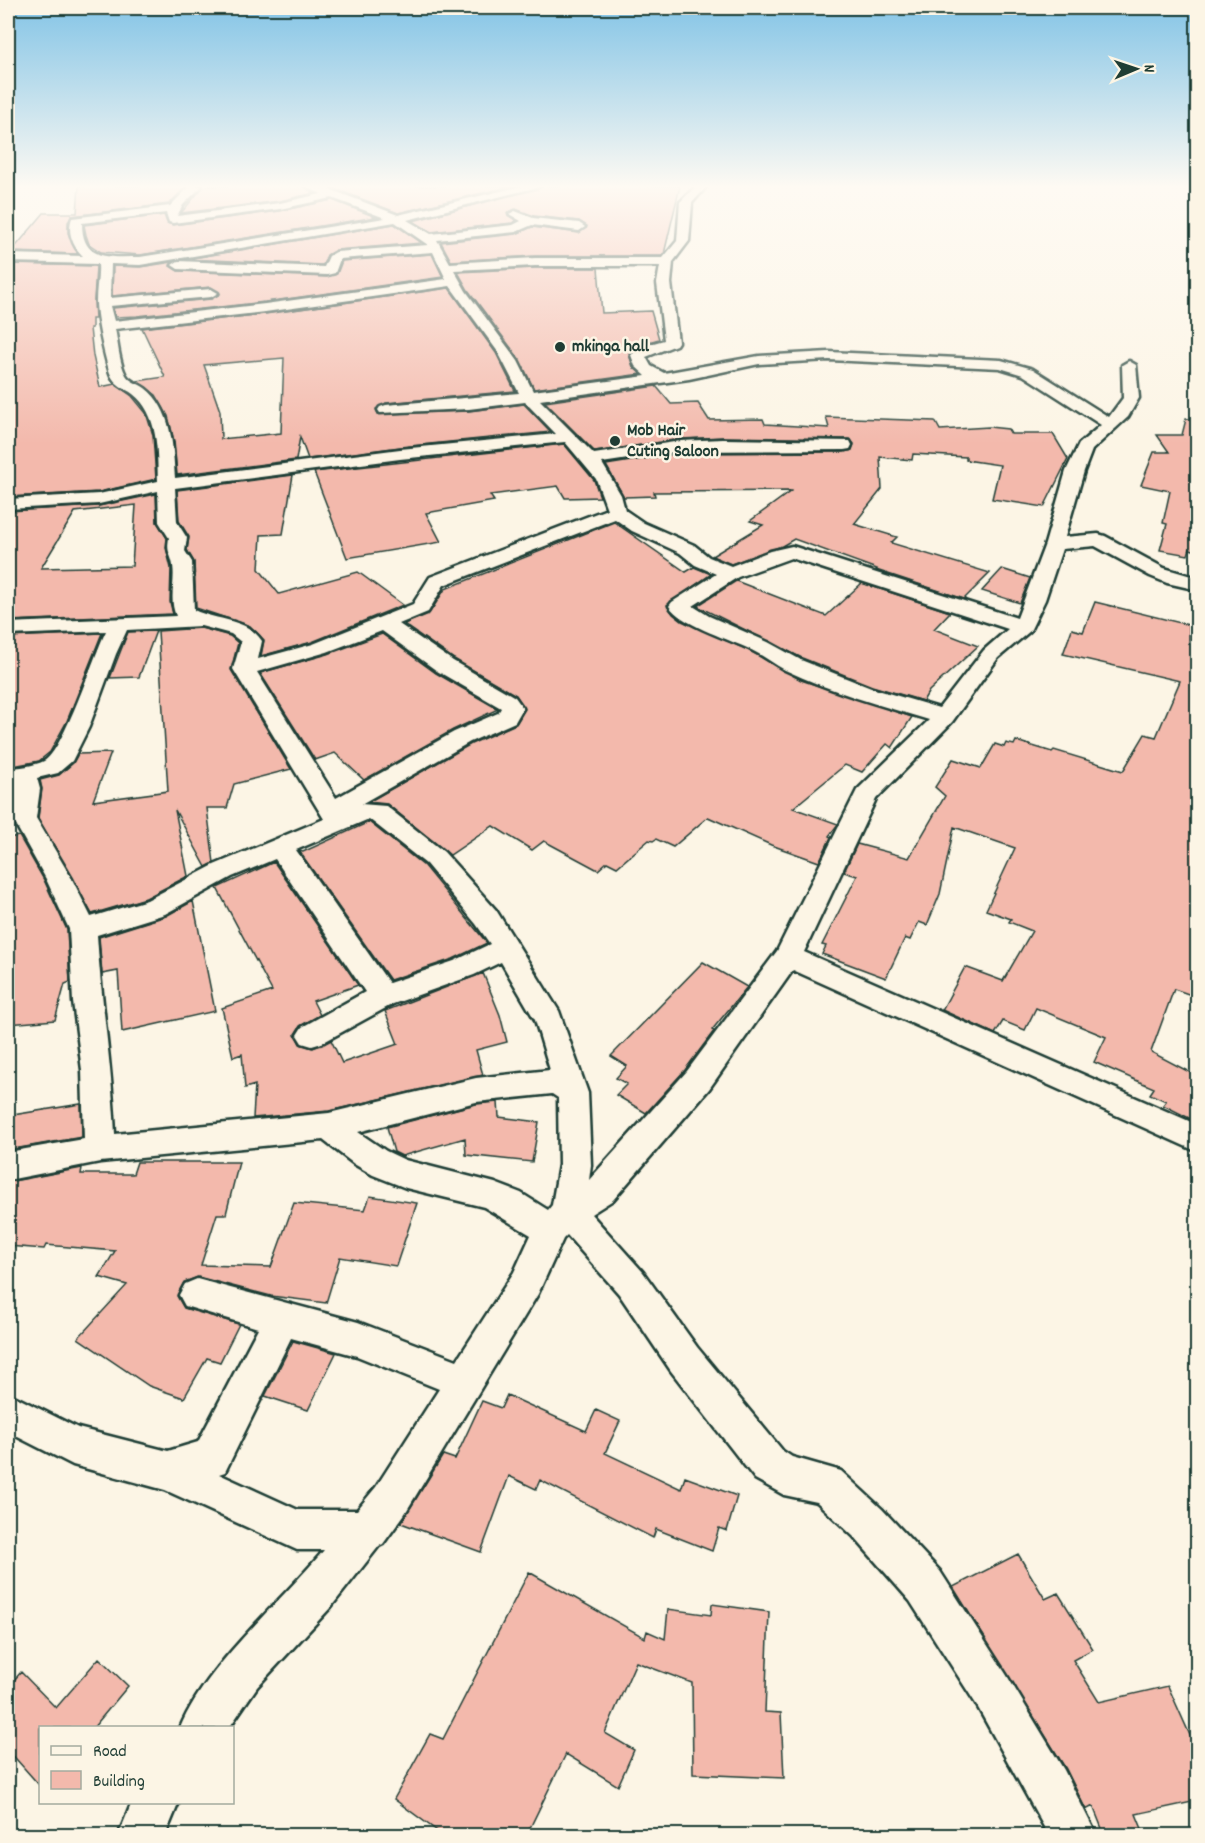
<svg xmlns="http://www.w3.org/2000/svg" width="1205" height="1843" font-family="Dekko,sans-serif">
	<rect width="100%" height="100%" fill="#fcf5e5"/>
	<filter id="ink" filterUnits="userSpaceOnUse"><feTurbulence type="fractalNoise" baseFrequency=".0167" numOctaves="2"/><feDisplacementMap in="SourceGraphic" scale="12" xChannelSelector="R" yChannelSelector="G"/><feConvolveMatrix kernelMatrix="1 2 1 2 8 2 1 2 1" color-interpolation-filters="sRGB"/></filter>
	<g filter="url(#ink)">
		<path fill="#f3b9ac" stroke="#1f3d34" stroke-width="1.5" fill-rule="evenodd" d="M 79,186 L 187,186 L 169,204 L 72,216 L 68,222 L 68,233 L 78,254 L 11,252 L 44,213 L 77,213 Z
			M 204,186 L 303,186 L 314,193 L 280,201 L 181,213 Z
			M 328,186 L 512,186 L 398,213 Z
			M 544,186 L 680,186 L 664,254 L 662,256 L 535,256 L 451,261 L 441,242 L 516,234 L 532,227 L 579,233 L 587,226 L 579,221 L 534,216 L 516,209 L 507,213 L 516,221 L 512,223 L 431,232 L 413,221 Z
			M 332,200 L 376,217 L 140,255 L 101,252 L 89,244 L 86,235 L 84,225 L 164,215 L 167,223 L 173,225 L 280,211 Z
			M 394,224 L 422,243 L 336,250 L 327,255 L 323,265 L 188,259 Z
			M 432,254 L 443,277 L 265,302 L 137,316 L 115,317 L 113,308 L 211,299 L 220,294 L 211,287 L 112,296 L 113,266 L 140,267 L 173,262 L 170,266 L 178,271 L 327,277 L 337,274 L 342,261 Z
			M 8,264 L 96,266 L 94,301 L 95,319 L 92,319 L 92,328 L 90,328 L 93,356 L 100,387 L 115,384 L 132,396 L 146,413 L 153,435 L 156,479 L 99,492 L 8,497 Z
			M 535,268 L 598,268 L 602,313 L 651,311 L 659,339 L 642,344 L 629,354 L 633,367 L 641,374 L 534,389 L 520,360 L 468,290 L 458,272 Z
			M 449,288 L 496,353 L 515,391 L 386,403 L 376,409 L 378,414 L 469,411 L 524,404 L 551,432 L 400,447 L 308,459 L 300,437 L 296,460 L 177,475 L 174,441 L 168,416 L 156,395 L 137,381 L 165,377 L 142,328 L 265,314 ZM 284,358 L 281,433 L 221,439 L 220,411 L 204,365 Z
			M 656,386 L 671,404 L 698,403 L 709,420 L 763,419 L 765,424 L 829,428 L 826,417 L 935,421 L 940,430 L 989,427 L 1008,429 L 1011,434 L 1053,434 L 1068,459 L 1044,507 L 992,499 L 1000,465 L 966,460 L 966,457 L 913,454 L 912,460 L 880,457 L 882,489 L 854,524 L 897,537 L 891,543 L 990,573 L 964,599 L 876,570 L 877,569 L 794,539 L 782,546 L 731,564 L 712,556 L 763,525 L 750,521 L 791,491 L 654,492 L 655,496 L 624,497 L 606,465 L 681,453 L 844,452 L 852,450 L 854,444 L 850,439 L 723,437 L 681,439 L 595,452 L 545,402 Z
			M 1186,419 L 1197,420 L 1197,551 L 1190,549 L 1188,555 L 1160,550 L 1167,524 L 1163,523 L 1170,491 L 1141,485 L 1154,452 L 1169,452 L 1157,435 L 1182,435 Z
			M 564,444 L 594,480 L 600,497 L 565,498 L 558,486 L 490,495 L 494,501 L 426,513 L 441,542 L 347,558 L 314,472 Z
			M 293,475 L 283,534 L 261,535 L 259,569 L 279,594 L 358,572 L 403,605 L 312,642 L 261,656 L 264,640 L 250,626 L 196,608 L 194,562 L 187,550 L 189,537 L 179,521 L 177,490 Z
			M 156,494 L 157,522 L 167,538 L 166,548 L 171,568 L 170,602 L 173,614 L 8,621 L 8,511 L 99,506 ZM 136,505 L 132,566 L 41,568 L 75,512 Z
			M 614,522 L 686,572 L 694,567 L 711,574 L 667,605 L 673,614 L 682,621 L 750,651 L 801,680 L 912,717 L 892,748 L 887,744 L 862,772 L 845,765 L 793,808 L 838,824 L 829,836 L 831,837 L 819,862 L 771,845 L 708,817 L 673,847 L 656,839 L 653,841 L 649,840 L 617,867 L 607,862 L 598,870 L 544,841 L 532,850 L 493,826 L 450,855 L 387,804 L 368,802 L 471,744 L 516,724 L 525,709 L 516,695 L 454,659 L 404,624 L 429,614 L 445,589 Z
			M 1002,569 L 1030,578 L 1020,603 L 982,591 Z
			M 736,581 L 826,616 L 862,583 L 950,612 L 934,629 L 978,646 L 929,691 L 923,701 L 872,686 L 802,658 L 697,606 Z
			M 1095,602 L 1189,625 L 1189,644 L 1195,645 L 1197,641 L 1197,997 L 1174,989 L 1151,1052 L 1197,1076 L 1197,1122 L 1163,1105 L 1166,1101 L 1150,1094 L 1154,1088 L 1094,1062 L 1106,1037 L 1036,1008 L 1025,1030 L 1003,1021 L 995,1034 L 942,1010 L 965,967 L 1003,981 L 1032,931 L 1009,922 L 1011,919 L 986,910 L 1015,848 L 954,827 L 940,894 L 927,925 L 919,922 L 910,940 L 905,938 L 886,978 L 822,954 L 826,946 L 822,945 L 857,876 L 844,872 L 857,844 L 909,858 L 945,796 L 935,787 L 953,759 L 981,768 L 995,744 L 1004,747 L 1006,743 L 1014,745 L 1016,741 L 1052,752 L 1054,750 L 1123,771 L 1145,734 L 1156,737 L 1180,681 L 1063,654 L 1072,629 L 1083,632 Z
			M 201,628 L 230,636 L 238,643 L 231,670 L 291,769 L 234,784 L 227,808 L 207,808 L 214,863 L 206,867 L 175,810 L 188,876 L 146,898 L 92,914 L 38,818 L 42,789 L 40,780 L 59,775 L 73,763 L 78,754 L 111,753 L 93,801 L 168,791 L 158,631 Z
			M 156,631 L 139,677 L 110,678 L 128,632 Z
			M 102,633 L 67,721 L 50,752 L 39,761 L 8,767 L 8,637 Z
			M 382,634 L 436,673 L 498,709 L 453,730 L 364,780 L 335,753 L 315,760 L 260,673 L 328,654 Z
			M 369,822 L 424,866 L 487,943 L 453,959 L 390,980 L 299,851 L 303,852 Z
			M 19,836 L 44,880 L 67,930 L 70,982 L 65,984 L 55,1020 L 8,1024 L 8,838 Z
			M 274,862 L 358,985 L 313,1001 L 320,1015 L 300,1026 L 295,1034 L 300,1044 L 313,1048 L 331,1040 L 342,1063 L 398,1044 L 385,1011 L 483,973 L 500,1015 L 507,1042 L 476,1050 L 483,1075 L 329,1111 L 253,1118 L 255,1085 L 245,1088 L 242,1054 L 233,1057 L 222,1008 L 272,991 L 217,888 Z
			M 193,901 L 215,1011 L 122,1032 L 118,971 L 102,974 L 99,937 L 166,916 Z
			M 703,962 L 747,987 L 712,1030 L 714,1031 L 685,1070 L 646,1113 L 616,1095 L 627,1084 L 616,1078 L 627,1066 L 611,1056 Z
			M 498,1102 L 499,1117 L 539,1122 L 532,1162 L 466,1155 L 465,1138 L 402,1156 L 394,1152 L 387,1127 L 476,1104 Z
			M 81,1104 L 82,1137 L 8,1150 L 13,1115 Z
			M 137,1162 L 239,1162 L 226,1214 L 217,1214 L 201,1265 L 271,1267 L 294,1203 L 365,1210 L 370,1196 L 417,1203 L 396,1266 L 340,1257 L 326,1303 L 271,1296 L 198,1277 L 184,1282 L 177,1296 L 184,1308 L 239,1324 L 220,1362 L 207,1358 L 184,1398 L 149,1386 L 78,1338 L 127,1285 L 99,1277 L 115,1251 L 46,1245 L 44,1249 L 8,1246 L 8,1182 L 82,1168 L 81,1174 L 133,1174 Z
			M 293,1341 L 336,1353 L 308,1410 L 265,1396 Z
			M 507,1395 L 586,1431 L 596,1410 L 620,1421 L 605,1453 L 681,1489 L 685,1477 L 737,1496 L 727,1531 L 719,1528 L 712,1551 L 656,1529 L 653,1538 L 540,1480 L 536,1489 L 509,1476 L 481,1552 L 401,1523 L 443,1455 L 455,1459 L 482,1401 L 501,1408 Z
			M 1018,1554 L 1045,1599 L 1058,1593 L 1093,1649 L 1073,1660 L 1099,1702 L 1168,1686 L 1197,1751 L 1197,1801 L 1136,1814 L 1145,1836 L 1105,1836 L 1093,1806 L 1086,1810 L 1066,1769 L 953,1587 Z
			M 529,1572 L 645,1638 L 647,1631 L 665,1639 L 668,1609 L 711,1615 L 712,1604 L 769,1612 L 765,1712 L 781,1713 L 784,1778 L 693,1774 L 692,1683 L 636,1662 L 605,1733 L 634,1750 L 618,1786 L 566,1754 L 526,1836 L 444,1836 L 394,1799 L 430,1734 L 443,1739 Z
			M 99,1658 L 128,1686 L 93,1728 L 40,1728 L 40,1786 L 8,1750 L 8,1687 L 21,1672 L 56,1708 Z"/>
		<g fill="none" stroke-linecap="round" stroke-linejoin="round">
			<defs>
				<path id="street" d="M 190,186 L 202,186 L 183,205 L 177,216 L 280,203 L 321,194 L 305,186 L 321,186 L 398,215 L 522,186 L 542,186 L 407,220 L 431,234 L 513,225 L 521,221 L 509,214 L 515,211 L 533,218 L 579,223 L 585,227 L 579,231 L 532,225 L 516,232 L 437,240 L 450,263 L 535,258 L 663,258 L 677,241 L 680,202 L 696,186 L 707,186 L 692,203 L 689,241 L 673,262 L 671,283 L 678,342 L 676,345 L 646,357 L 651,366 L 664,373 L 759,356 L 829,352 L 1001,360 L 1033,369 L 1109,417 L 1123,398 L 1122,365 L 1129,361 L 1136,365 L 1139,398 L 1128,417 L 1092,450 L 1084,471 L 1065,537 L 1098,534 L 1105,536 L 1164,568 L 1198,578 L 1198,590 L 1167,583 L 1150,576 L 1095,546 L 1062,549 L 1045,600 L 1030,631 L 998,658 L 952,722 L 876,799 L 804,952 L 1198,1125 L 1198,1152 L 793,970 L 709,1089 L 613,1200 L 591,1214 L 643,1272 L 697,1347 L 783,1451 L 792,1457 L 841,1471 L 882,1509 L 940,1571 L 1006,1674 L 1064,1770 L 1097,1836 L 1049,1836 L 976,1704 L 910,1601 L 854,1537 L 817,1502 L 784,1495 L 755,1479 L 671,1371 L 619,1294 L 567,1235 L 563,1239 L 538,1294 L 404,1515 L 383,1544 L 379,1546 L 331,1607 L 257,1687 L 229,1728 L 180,1728 C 206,1665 280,1603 324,1550 L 297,1550 L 165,1490 L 73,1465 L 8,1432 L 8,1393 L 78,1428 L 168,1451 L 198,1442 L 258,1328 L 185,1306 L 179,1295 L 185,1284 L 197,1279 L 358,1322 L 457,1360 L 514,1272 L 531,1235 L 484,1207 L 406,1188 L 373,1175 L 354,1164 L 323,1140 L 100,1162 L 8,1180 L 8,1152 L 84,1139 L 82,1070 L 73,1002 L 69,929 L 46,879 L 12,818 L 16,789 L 14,782 L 8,783 L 8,769 C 19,767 34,766 44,761 C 63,752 94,655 106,631 L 8,635 L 8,623 L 176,616 C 168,598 177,579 172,561 C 169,550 167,551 169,538 L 159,522 L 158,491 L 99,504 L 8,509 L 8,499 L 99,494 L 158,481 C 157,452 159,414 133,394 C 125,388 114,385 110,373 C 104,355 96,318 96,301 C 96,288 99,276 98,264 L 8,262 L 8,254 L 83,256 C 72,246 67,231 72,218 L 170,206 ZM 332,198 L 385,218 L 140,257 C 111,257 82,262 82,223 L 166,213 L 169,222 L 173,223 L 280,209 ZM 395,222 L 428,245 L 336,252 L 329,256 L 324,267 L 178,261 L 172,265 L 178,269 L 327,275 L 335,273 L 340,259 L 433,252 L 446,279 L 265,304 L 114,321 L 110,306 L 211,297 L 218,293 L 211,289 L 110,298 L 111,264 L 140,265 ZM 535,266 L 660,266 L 657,283 L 664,340 L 643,346 L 631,355 L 635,366 L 646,376 L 533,391 L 518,361 L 466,291 L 454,270 ZM 450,286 L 498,352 L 519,393 L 386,405 L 380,407 L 378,410 L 380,413 L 469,409 L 525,402 L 556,434 L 400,449 L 175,478 C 173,446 172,409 145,388 C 138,383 130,382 126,375 C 119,363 118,342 115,329 L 265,312 ZM 829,360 L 1000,368 L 1023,375 L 1101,425 L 1079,444 L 1066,471 L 1045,544 L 1017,618 L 792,546 L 770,551 L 731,566 L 709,557 L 694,545 L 644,523 L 625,510 L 621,495 L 602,463 L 681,451 L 844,450 L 850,449 L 852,445 L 850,441 L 723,439 L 681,441 L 594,454 L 540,400 L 689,379 L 759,364 ZM 565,442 L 596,479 L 607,509 L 430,577 L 413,604 L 313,644 L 258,659 L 262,641 C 247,618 217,621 194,610 L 192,562 L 185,551 L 187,538 L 177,522 L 175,488 L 400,459 ZM 615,519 L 632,531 L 680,553 L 695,565 L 716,574 L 672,602 L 669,606 C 681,624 725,638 745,647 C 760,653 772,663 785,670 C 831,692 880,705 929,720 L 857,790 L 777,951 L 687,1071 L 589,1180 L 591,1165 L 588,1093 L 559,1011 L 496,910 L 444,852 L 386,806 L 361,804 L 470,742 L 515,722 L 523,708 L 515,697 L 453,661 L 399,624 L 428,612 L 444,585 ZM 791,558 L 1008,629 L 984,650 L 939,708 L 871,688 L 801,660 L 768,642 L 709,616 L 693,606 L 738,577 ZM 201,626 L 231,634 L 241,642 L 233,669 L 324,819 L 214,865 L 147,900 L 91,917 L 72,879 L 36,818 L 40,789 L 37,778 L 58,773 L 72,761 L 89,727 L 116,654 L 127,630 ZM 382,631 L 437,671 L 501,708 L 498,713 L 454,732 L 336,798 L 257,672 L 327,652 ZM 369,819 L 426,864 L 476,924 L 490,944 L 454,961 L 389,983 L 296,850 ZM 275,859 L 365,992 L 302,1027 L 297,1035 L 302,1043 L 312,1046 L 322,1043 L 393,1004 L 474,975 L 501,962 L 535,1020 L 550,1070 L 476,1078 L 329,1113 L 115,1134 C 112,1067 101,1001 97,935 L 165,914 L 232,877 ZM 552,1094 L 558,1098 L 559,1165 L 552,1205 L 548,1210 L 521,1193 L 495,1183 L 405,1160 L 386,1151 L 358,1132 L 476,1102 ZM 291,1338 L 357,1356 L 439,1389 L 376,1487 L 357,1510 L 298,1510 L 219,1474 L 225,1472 Z
					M 132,1802 L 179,1802 L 165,1836 L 118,1836 Z"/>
			</defs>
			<use href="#street" stroke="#1f3d34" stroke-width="5"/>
			<use href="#street" fill="#fcf5e5" fill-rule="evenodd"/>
		</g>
	</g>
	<linearGradient id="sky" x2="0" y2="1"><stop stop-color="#83c4e6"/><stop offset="0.42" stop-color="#fefaf3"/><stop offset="1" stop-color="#fefaf3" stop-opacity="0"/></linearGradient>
	<rect width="1205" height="444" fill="url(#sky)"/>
	<g fill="#1f3d34" stroke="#fcf5e5" stroke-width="2">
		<circle cx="560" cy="347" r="6"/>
		<circle cx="615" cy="441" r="6"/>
	</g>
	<g text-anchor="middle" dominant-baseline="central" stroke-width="5" stroke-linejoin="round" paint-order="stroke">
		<g font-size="18" font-weight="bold" fill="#1f3d34" stroke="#fcf5e5" text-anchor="start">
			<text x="572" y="347">mkinga hall</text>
			<text x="627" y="431">Mob Hair<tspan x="627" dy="21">Cuting Saloon</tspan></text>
		</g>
	</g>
	<rect width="1205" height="1843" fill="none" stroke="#fcf5e5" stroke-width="30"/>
	<rect x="15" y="15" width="1175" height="1813" fill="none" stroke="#1f3d34" stroke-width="2" filter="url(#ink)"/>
	<rect x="39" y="1726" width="195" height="78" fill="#fcf5e5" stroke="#a4ab9e" stroke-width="1.5"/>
	<rect x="51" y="1746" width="30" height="9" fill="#fcf5e5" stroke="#a4ab9e" stroke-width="1.5"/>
	<text x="93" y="1756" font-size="18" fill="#1f3d34">Road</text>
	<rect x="51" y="1771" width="30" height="18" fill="#f3b9ac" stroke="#a4ab9e" stroke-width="1.5"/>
	<text x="93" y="1786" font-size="18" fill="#1f3d34">Building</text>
	<g transform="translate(1136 69) rotate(88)" stroke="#fcf5e5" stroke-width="4.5" paint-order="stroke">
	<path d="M0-4.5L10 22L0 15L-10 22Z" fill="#1f3d34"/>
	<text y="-9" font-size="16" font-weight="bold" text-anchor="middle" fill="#1f3d34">N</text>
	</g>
</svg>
